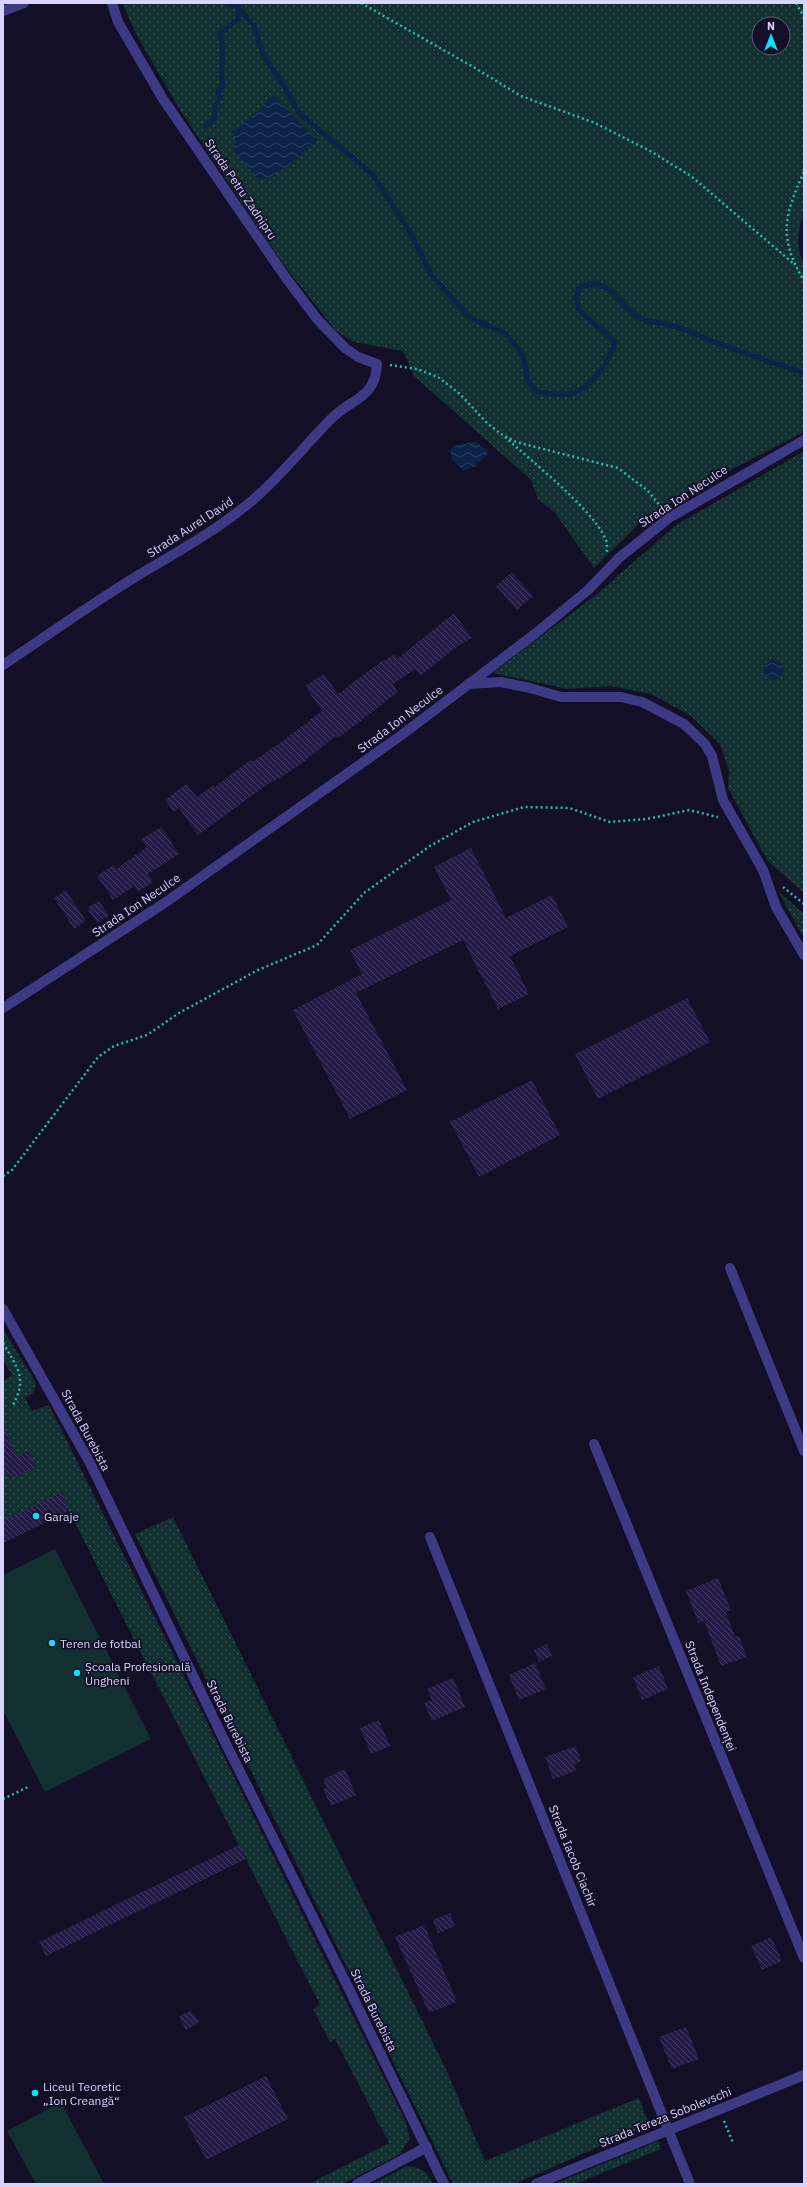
<svg xmlns="http://www.w3.org/2000/svg" width="807" height="2187" font-family="'IBM Plex Sans',sans-serif">
	<defs>
		<pattern id="grass-dots" width="8" height="8" patternUnits="userSpaceOnUse"><rect width="8" height="8" fill="#12302f"/><path d="M2 2h.1M6 6h.1" fill="none" stroke="#344d4e" stroke-width="1.8" stroke-linecap="round"/></pattern>
		<pattern id="water-waves" width="16" height="10" patternUnits="userSpaceOnUse"><rect width="16" height="10" fill="#0c2248"/><path d="M0 5q4-4 8 0t8 0" fill="none" stroke="#2f4163"/></pattern>
		<pattern id="building-back-hatch" width="6" height="6" patternUnits="userSpaceOnUse"><rect width="6" height="6" fill="#241b47"/><path d="M-1 5l2 2M0 0l6 6M5-1l2 2" fill="none" stroke="#433b63"/></pattern>
	</defs>
	<rect width="100%" height="100%" fill="#130f26"/>
	<path fill="url(#grass-dots)" fill-rule="evenodd" d="M 122,3 L 804,3 L 804,212 C 798,228 795,248 804,264 L 804,432 L 686,493 L 641,522 L 594,568 L 555,513 L 538,499 L 531,480 L 414,376 L 403,351 L 354,342 L 336,331 L 283,264 L 180,110 L 137,36 ZM 759,24 L 783,24 L 783,48 L 759,48 Z
		M 804,451 L 804,893 L 767,860 L 728,788 L 729,771 L 720,744 L 691,716 L 651,694 L 611,686 L 568,689 L 493,673 L 597,594 L 676,525 Z
		M 778,891 L 804,914 L 804,938 Z
		M 3,1329 L 36,1383 L 33,1393 L 25,1398 L 32,1411 L 49,1405 L 405,2120 L 410,2139 L 399,2155 L 342,2184 L 309,2184 L 389,2143 L 335,2039 L 330,2042 L 313,2009 L 320,2005 L 69,1511 L 3,1543 L 3,1381 L 12,1375 L 3,1360 Z
		M 173,1517 L 445,2067 L 485,2161 L 639,2098 L 649,2125 L 514,2184 L 453,2184 L 135,1534 Z
		M 658,2141 L 661,2149 L 575,2184 L 554,2184 Z
		M 407,2166 C 420,2166 428,2172 433,2184 L 373,2184 Z"/>
	<path fill="#12302f" d="M 55,1549 L 151,1739 L 45,1792 L 3,1710 L 3,1575 Z
		M 61,2102 L 104,2184 L 36,2184 L 7,2131 Z"/>
	<path fill="url(#water-waves)" d="M 272,94 L 318,141 L 272,178 L 259,180 L 232,149 L 236,141 L 232,131 L 258,112 Z
		M 476,442 L 489,452 L 476,466 L 465,471 L 452,460 L 450,450 L 455,445 Z
		M764 670a10 10 0 1 1 20 0a10 10 0 1 1-20 0Z"/>
	<g fill="none" stroke-linecap="round" stroke-linejoin="round">
		<path stroke="#0c2248" stroke-width="5" d="M 227,3 L 238,7 L 254,26 L 263,55 L 282,83 L 299,113 L 373,175 L 411,234 L 432,276 L 470,318 L 505,333 L 523,355 L 528,382 L 537,392 C 550,393 566,397 578,391 C 594,384 610,359 615,342 L 579,310 L 576,298 L 579,288 C 607,273 617,302 636,316 C 647,324 659,321 671,325 C 688,330 704,338 720,344 C 748,355 776,364 804,373
			M 206,126 L 215,117 L 215,105 L 220,99 L 218,91 L 223,84 L 221,74 L 223,51 L 220,34 L 238,19 L 239,10"/>
	</g>
	<path fill="url(#building-back-hatch)" d="M 512,572 L 533,596 L 517,610 L 496,586 Z
		M 454,613 L 472,638 L 455,648 L 420,676 L 415,669 L 393,684 L 398,692 L 367,716 L 338,738 L 336,736 L 298,766 L 273,782 L 272,781 L 198,835 L 179,808 L 174,812 L 165,800 L 186,784 L 197,797 L 214,785 L 215,787 L 250,760 L 252,762 L 277,745 L 322,711 L 305,686 L 324,674 L 338,694 L 383,660 L 384,661 L 394,654 L 397,659 Z
		M 161,827 L 179,854 L 148,874 L 153,882 L 138,892 L 134,886 L 113,900 L 97,876 L 113,865 L 116,869 L 147,847 L 141,839 Z
		M 471,848 L 506,918 L 552,895 L 568,927 L 510,956 L 529,994 L 498,1009 L 463,940 L 356,993 L 407,1090 L 350,1119 L 293,1010 L 362,974 L 350,950 L 451,900 L 434,867 Z
		M 66,890 L 86,921 L 74,929 L 54,898 Z
		M 99,901 L 109,916 L 97,923 L 87,908 Z
		M 687,998 L 710,1042 L 598,1099 L 575,1054 Z
		M 532,1080 L 560,1135 L 479,1177 L 450,1122 Z
		M 3,1424 L 16,1456 L 29,1451 L 36,1468 L 8,1479 L 3,1467 Z
		M 62,1492 L 69,1511 L 3,1543 L 3,1521 Z
		M 718,1578 L 731,1610 L 726,1612 L 735,1637 L 739,1636 L 747,1657 L 721,1666 L 704,1621 L 698,1623 L 686,1591 Z
		M 547,1644 L 552,1656 L 539,1662 L 534,1650 Z
		M 535,1663 L 546,1689 L 519,1700 L 509,1675 Z
		M 659,1666 L 668,1689 L 642,1700 L 633,1677 Z
		M 453,1678 L 465,1707 L 432,1721 L 424,1703 L 432,1700 L 427,1689 Z
		M 379,1720 L 390,1746 L 371,1754 L 360,1728 Z
		M 576,1746 L 581,1761 L 574,1764 L 576,1771 L 553,1779 L 545,1757 Z
		M 345,1769 L 356,1795 L 331,1806 L 323,1789 L 327,1788 L 323,1779 Z
		M 239,1845 L 246,1859 L 46,1956 L 39,1942 Z
		M 450,1913 L 455,1926 L 438,1933 L 433,1920 Z
		M 424,1925 L 457,2002 L 429,2013 L 395,1937 Z
		M 771,1937 L 782,1961 L 762,1970 L 751,1946 Z
		M 191,2010 L 199,2022 L 186,2030 L 179,2017 Z
		M 686,2027 L 699,2059 L 672,2069 L 659,2037 Z
		M 266,2076 L 288,2119 L 206,2160 L 184,2117 Z"/>
	<g fill="none" stroke-linecap="round" stroke-linejoin="round">
		<path stroke="#2fb8b0" stroke-width="2.5" stroke-dasharray="2 3" stroke-linecap="butt" d="M 361,3 L 475,68 L 521,96 L 595,123 L 650,151 L 691,176 L 794,264
			M 796,3 L 804,17
			M 804,172 C 784,216 778,237 804,281
			M 390,365 L 417,369 L 438,377 L 460,394 L 487,423 L 501,434 L 516,442 L 618,468 L 647,490 L 662,508
			M 505,437 C 531,461 593,509 606,540 C 607,543 607,548 607,552
			M 783,887 L 804,904
			M 3,1176 L 12,1170 L 98,1057 L 114,1046 L 147,1035 L 179,1013 L 258,970 L 317,945 L 364,893 L 430,846 L 473,822 L 524,807 L 569,808 L 610,822 L 647,819 L 689,810 L 718,817
			M 3,1343 C 18,1369 28,1378 12,1407
			M 3,1799 L 28,1787
			M 724,2121 L 733,2143"/>
		<path stroke="#3d3a85" stroke-width="10" d="M 468,684 L 501,682 L 530,688 L 561,697 L 621,697 L 642,702 L 684,724 L 705,744 L 712,756 L 723,800 L 763,870 L 776,907 L 804,955"/>
		<path stroke="#3d3a85" stroke-width="10" d="M 3,11 L 24,3
			M 3,665 C 48,635 91,604 137,576 C 177,552 218,530 254,499 C 282,475 305,445 331,419 C 352,398 376,398 377,364 L 358,357 L 345,348 L 317,319 L 286,278 L 163,99 L 118,22 L 112,3
			M 3,1008 L 166,902 L 403,734 L 536,633 L 588,590 L 620,557 L 669,518 L 804,440
			M 730,1268 L 804,1451
			M 3,1309 L 90,1463 L 226,1744 L 347,1985 L 444,2184
			M 594,1444 L 804,1958
			M 430,1537 L 690,2184
			M 357,2184 L 427,2147
			M 536,2184 L 804,2075"/>
	</g>
	<g fill="#00e5ff" stroke="#130f26" stroke-width="1.5">
		<circle cx="36" cy="1516" r="4"/>
		<circle cx="52" cy="1643" r="4"/>
		<circle cx="77" cy="1673" r="4"/>
		<circle cx="35" cy="2093" r="4"/>
	</g>
	<g text-anchor="middle" dominant-baseline="central" stroke-width="3.5" stroke-linejoin="round" paint-order="stroke">
		<g font-size="12" fill="#d9d4ff" stroke="#130f26">
			<text transform="translate(241 189) rotate(56)">Strada Petru Zadnipru</text>
			<text transform="translate(683 496) rotate(-33)">Strada Ion Neculce</text>
			<text transform="translate(190 527) rotate(-33)">Strada Aurel David</text>
			<text transform="translate(400 719) rotate(-37)">Strada Ion Neculce</text>
			<text transform="translate(136 905) rotate(-34)">Strada Ion Neculce</text>
			<text transform="translate(86 1430) rotate(62)">Strada Burebista</text>
			<text transform="translate(711 1696) rotate(68)">Strada Independenței</text>
			<text transform="translate(230 1721) rotate(64)">Strada Burebista</text>
			<text transform="translate(573 1856) rotate(68)">Strada Iacob Ciachir</text>
			<text transform="translate(374 2010) rotate(64)">Strada Burebista</text>
			<text transform="translate(665 2117) rotate(-22)">Strada Tereza Sobolevschi</text>
		</g>
		<g font-size="12" fill="#d9d4ff" stroke="#130f26" text-anchor="start">
			<text x="44" y="1516">Garaje</text>
			<text x="60" y="1643">Teren de fotbal</text>
			<text x="85" y="1666">Școala Profesională<tspan x="85" dy="14">Ungheni</tspan></text>
			<text x="43" y="2086">Liceul Teoretic<tspan x="43" dy="14">„Ion Creangă“</tspan></text>
		</g>
	</g>
	<rect width="807" height="2187" fill="none" stroke="#d9d4ff" stroke-width="8"/>
	<g transform="translate(771 36)"><circle r="19" fill="#130f26" stroke="#625e7d"/>
	<path d="M0-3L7 15L0 10L-7 15Z" fill="#00e5ff"/>
	<text y="-6" font-size="11" font-weight="bold" text-anchor="middle" fill="#d9d4ff">N</text>
	</g>
</svg>
